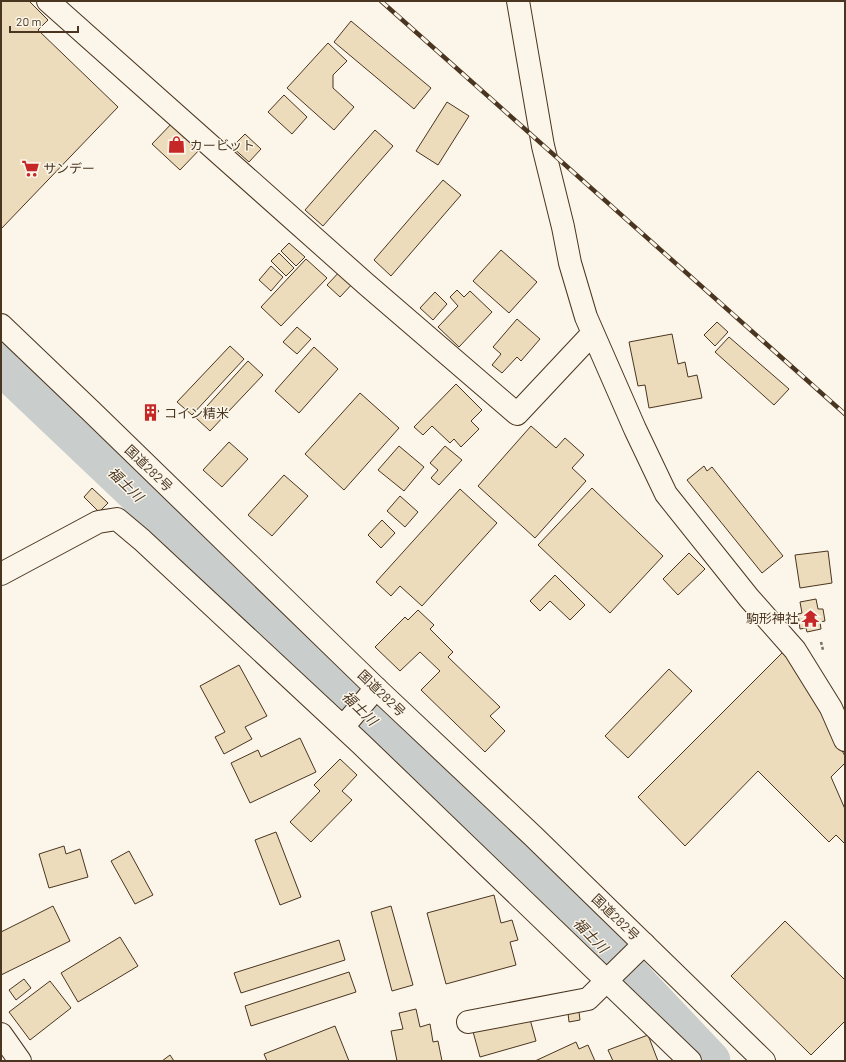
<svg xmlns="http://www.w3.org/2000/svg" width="846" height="1062" font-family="Barlow,'Noto Sans JP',sans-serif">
	<rect width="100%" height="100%" fill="#fbf6e9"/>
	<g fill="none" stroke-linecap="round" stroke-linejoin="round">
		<path stroke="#c9cecd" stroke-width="41" d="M 1,364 L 272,621 L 366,713 L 466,814 L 589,933 L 710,1061"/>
	</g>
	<path fill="#ecdcbc" stroke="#4a3520" d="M 1,1 L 29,1 L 48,20 L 38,30 L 118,107 L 1,229 Z
		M 351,21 L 431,88 L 414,109 L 334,42 Z
		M 328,43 L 347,61 L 333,75 L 333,88 L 354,107 L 334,130 L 287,88 Z
		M 284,95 L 307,117 L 292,134 L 268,112 Z
		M 447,102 L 469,116 L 438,165 L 416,151 Z
		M 175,120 L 203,146 L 180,170 L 152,144 Z
		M 375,130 L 393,146 L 323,226 L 305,210 Z
		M 245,134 L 261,149 L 249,162 L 232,147 Z
		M 443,180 L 461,195 L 391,276 L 374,260 Z
		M 289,243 L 305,257 L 296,266 L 281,251 Z
		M 501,250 L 537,282 L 509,313 L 473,281 Z
		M 279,253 L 294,268 L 286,276 L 271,261 Z
		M 306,259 L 327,278 L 281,326 L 261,307 Z
		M 271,266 L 283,277 L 271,291 L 259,280 Z
		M 342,269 L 355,281 L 340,297 L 327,285 Z
		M 457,290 L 464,297 L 470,291 L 492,312 L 459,347 L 438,327 L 458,306 L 450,297 Z
		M 435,292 L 447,304 L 433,320 L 420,308 Z
		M 517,319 L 540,339 L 521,361 L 517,357 L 502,373 L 492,365 L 501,354 L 493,347 Z
		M 717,322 L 728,332 L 715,346 L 704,335 Z
		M 297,327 L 311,339 L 297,354 L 283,342 Z
		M 672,334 L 678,364 L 685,362 L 688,377 L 697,375 L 702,398 L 649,408 L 645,385 L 638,386 L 629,342 Z
		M 729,337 L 789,389 L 774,405 L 715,352 Z
		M 230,346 L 244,359 L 192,415 L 177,402 Z
		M 314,347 L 338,369 L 299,413 L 275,391 Z
		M 248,361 L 263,375 L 210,431 L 196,418 Z
		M 456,384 L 482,410 L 471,421 L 479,429 L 461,447 L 454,439 L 450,443 L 432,426 L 423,435 L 414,427 Z
		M 360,393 L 399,428 L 344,490 L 305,454 Z
		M 152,406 L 159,411 L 151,420 L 144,415 Z
		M 531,426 L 556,448 L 565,438 L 584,455 L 572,468 L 586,481 L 535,538 L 478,486 Z
		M 229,442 L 248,459 L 222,487 L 203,470 Z
		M 399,446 L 424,467 L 404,491 L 378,470 Z
		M 445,446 L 462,460 L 439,485 L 431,478 L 438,470 L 430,463 Z
		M 704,466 L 707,471 L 712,467 L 783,556 L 762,573 L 687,480 Z
		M 284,475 L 308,496 L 272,536 L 248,515 Z
		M 92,488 L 108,503 L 99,512 L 84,497 Z
		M 592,488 L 663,556 L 610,613 L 538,545 Z
		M 460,489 L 497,523 L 422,606 L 400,586 L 391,596 L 376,582 Z
		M 400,496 L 418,512 L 405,527 L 387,511 Z
		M 382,520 L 395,533 L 381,548 L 368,535 Z
		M 828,551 L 832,583 L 800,588 L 795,555 Z
		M 689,553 L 705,569 L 678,595 L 663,579 Z
		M 555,575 L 585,605 L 570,620 L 550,601 L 540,611 L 530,601 Z
		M 816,599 L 818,609 L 823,609 L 825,621 L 820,622 L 821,629 L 807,632 L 806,628 L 800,629 L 798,614 L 802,613 L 800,602 Z
		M 418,610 L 434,625 L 430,629 L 453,652 L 448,657 L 500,707 L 490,716 L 505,731 L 485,752 L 421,690 L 440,671 L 420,652 L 400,671 L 375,647 L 405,617 L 408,620 Z
		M 786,649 L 845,756 L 845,763 L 831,777 L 845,809 L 845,844 L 836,835 L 829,842 L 758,771 L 685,846 L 638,797 Z
		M 239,665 L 267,716 L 245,727 L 252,739 L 224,754 L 215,737 L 225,732 L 200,686 Z
		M 669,669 L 692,691 L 628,758 L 605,736 Z
		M 300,738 L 316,772 L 250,803 L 231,763 L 258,750 L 261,757 Z
		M 340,759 L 357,775 L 342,791 L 352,800 L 311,842 L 290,822 L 320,791 L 314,785 Z
		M 276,832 L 301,897 L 280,905 L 255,840 Z
		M 64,846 L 66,854 L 80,849 L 88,877 L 49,888 L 39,854 Z
		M 129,851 L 153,895 L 135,904 L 111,861 Z
		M 494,895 L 501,923 L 512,920 L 518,940 L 510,942 L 516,965 L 446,984 L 427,913 Z
		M 53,906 L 70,941 L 1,975 L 1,932 Z
		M 391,906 L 413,985 L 392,991 L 371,912 Z
		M 785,921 L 845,980 L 845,1021 L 811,1055 L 731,976 Z
		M 120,937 L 138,966 L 78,1002 L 61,973 Z
		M 339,940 L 345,960 L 241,993 L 234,973 Z
		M 349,972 L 356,992 L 251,1026 L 245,1006 Z
		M 24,979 L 31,988 L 16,1000 L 9,990 Z
		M 50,981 L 71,1008 L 30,1040 L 9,1012 Z
		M 416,1009 L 420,1027 L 430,1024 L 433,1042 L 438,1041 L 442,1061 L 397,1061 L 391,1031 L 403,1029 L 399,1013 Z
		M 528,1012 L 536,1041 L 480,1057 L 472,1028 Z
		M 579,1012 L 580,1020 L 569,1022 L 568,1013 Z
		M 335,1026 L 349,1061 L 267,1061 L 264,1054 Z
		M 648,1035 L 658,1061 L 613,1061 L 608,1050 Z
		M 576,1042 L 579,1049 L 588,1045 L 595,1061 L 535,1061 Z
		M 170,1055 L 174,1061 L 162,1061 Z"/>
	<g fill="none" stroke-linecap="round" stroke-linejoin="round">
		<defs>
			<path id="minor" d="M 48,1 L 366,284 L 517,414 L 593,333
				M 518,1 L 543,146 L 563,227 L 570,263 L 586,317 L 635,429 L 666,494 L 749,598 L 795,650 L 831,708 L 845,740
				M 1,574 L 98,522 L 117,519 L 142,540 L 360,743 L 690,1061
				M 343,727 L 376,688
				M 468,1022 L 588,999 L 644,944
				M 1,1034 L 20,1061"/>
			<path id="highway" d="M 1,325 L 91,411 L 376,688 L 533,836 L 764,1061"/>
		</defs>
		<use href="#minor" stroke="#4a3520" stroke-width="24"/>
		<use href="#highway" stroke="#4a3520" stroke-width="24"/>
		<path stroke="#7f6f5c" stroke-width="2.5" stroke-dasharray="3 2" stroke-linecap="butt" d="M 821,642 L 823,650"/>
		<use href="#minor" stroke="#fbf6e9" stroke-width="22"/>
		<use href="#highway" stroke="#fbf6e9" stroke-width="22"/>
		<defs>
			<path id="rail" d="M 381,1 L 845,414"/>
		</defs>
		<use href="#rail" stroke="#4a3520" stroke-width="4.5"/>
		<use href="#rail" stroke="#fbf6e9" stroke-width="3" stroke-dasharray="9" stroke-linecap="butt"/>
	</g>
	<defs>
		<symbol id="shop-bare" viewBox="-9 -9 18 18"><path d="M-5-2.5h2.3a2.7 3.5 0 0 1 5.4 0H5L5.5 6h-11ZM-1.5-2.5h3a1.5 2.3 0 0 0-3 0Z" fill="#c62828" stroke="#fbf6e9" stroke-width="2.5" paint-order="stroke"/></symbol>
		<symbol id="supermarket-bare" viewBox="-9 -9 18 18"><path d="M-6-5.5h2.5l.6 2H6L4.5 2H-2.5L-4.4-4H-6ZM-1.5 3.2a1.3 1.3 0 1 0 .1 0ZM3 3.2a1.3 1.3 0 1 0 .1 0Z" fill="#c62828" stroke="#fbf6e9" stroke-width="2.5" paint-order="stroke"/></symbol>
		<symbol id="building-bare" viewBox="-9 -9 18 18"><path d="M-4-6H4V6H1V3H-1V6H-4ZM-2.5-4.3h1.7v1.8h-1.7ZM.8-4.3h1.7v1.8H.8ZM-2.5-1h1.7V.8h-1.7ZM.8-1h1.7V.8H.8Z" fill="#c62828" stroke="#fbf6e9" stroke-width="2.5" paint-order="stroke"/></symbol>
		<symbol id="temple-bare" viewBox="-9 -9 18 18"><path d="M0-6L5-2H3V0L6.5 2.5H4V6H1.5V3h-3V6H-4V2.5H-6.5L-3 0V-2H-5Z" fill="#c62828" stroke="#fbf6e9" stroke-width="2.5" paint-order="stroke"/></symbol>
	</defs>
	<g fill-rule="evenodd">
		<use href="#shop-bare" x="164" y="132" width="25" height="25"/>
		<use href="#supermarket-bare" x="18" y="156" width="25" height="25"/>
		<use href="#building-bare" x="138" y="400" width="25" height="25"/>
		<use href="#temple-bare" x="798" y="606" width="25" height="25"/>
	</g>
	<g text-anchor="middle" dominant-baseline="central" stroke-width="3" stroke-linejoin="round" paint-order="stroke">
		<g font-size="13" fill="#4a3520" stroke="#fbf6e9" text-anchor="start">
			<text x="190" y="145">カービット</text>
			<text x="43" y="168">サンデー</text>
			<text x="164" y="413">コイン精米</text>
			<text x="798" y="618" text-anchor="end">駒形神社</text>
		</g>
		<g font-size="13" fill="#4a3520" stroke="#fbf6e9">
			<text transform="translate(149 468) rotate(44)">国道282号</text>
			<text transform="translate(382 693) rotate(44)">国道282号</text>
			<text transform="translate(616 917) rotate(44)">国道282号</text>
		</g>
		<g font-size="14" font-style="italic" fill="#4a3520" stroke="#fbf6e9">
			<text transform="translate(126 484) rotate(44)">福士川</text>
			<text transform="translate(360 708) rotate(44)">福士川</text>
			<text transform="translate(591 935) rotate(46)">福士川</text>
		</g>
	</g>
	<rect width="846" height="1062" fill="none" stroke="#4a3520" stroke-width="4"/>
	<path d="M10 26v6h68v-6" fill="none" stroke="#4a3520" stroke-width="2"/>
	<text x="16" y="26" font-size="12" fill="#4a3520" stroke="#fbf6e9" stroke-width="3" paint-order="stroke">20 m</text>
</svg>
